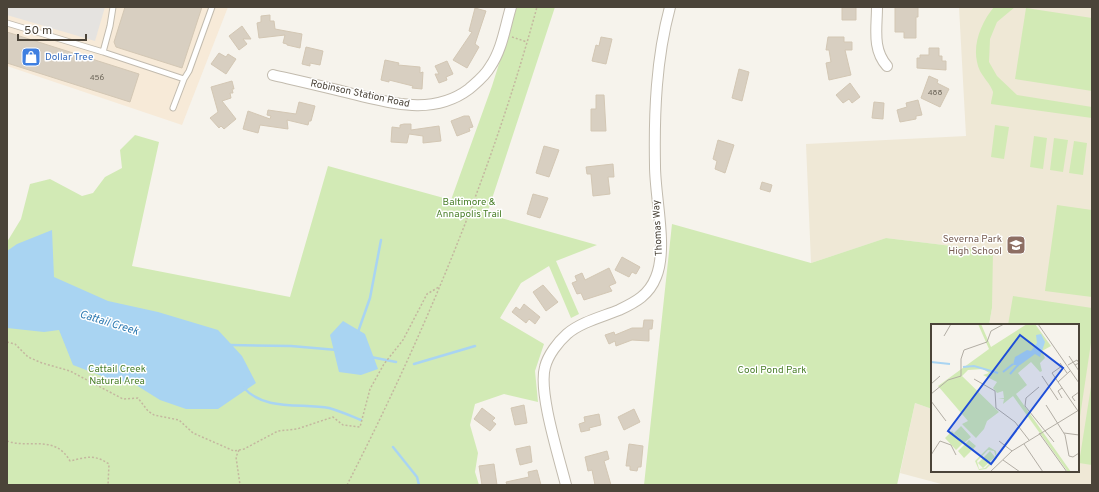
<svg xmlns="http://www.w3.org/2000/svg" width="1099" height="492" font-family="Overpass,sans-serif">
	<rect width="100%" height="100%" fill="#f6f3ec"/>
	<path fill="#f7ead8" d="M 7,7 L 228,7 L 182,125 L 7,66 Z"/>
	<path fill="#efe8d6" d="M 959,7 L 1092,7 L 1092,485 L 945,485 L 900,473 L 915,403 L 932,409 L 932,471 L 1078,471 L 1078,325 L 989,325 L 992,308 L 992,251 L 886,238 L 811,263 L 806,144 L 966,136 Z"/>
	<path fill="#d2eab5" d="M 517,7 L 555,7 L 487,214 L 597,245 L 556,261 L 579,314 L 571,318 L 549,266 L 521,283 L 500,318 L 544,344 L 535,371 L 538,402 L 504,394 L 475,404 L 470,425 L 478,453 L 475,472 L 479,485 L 7,485 L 7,242 L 21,219 L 30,184 L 50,179 L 82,196 L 93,193 L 105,177 L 122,168 L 120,150 L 135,135 L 159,142 L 132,266 L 290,297 L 328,166 L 451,200 L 492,86 Z
		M 994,7 L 1015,7 L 997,22 L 990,39 L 989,62 L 997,76 L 1017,95 L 1092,107 L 1092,118 L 991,104 C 991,101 993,95 993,92 C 991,85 983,77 980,71 C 970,49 980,24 994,7 Z
		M 1026,8 L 1092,18 L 1092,91 L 1015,79 Z
		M 995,125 L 1009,127 L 1004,159 L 991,157 Z
		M 1034,136 L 1047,138 L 1043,169 L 1030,167 Z
		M 1054,138 L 1068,140 L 1063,172 L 1050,170 Z
		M 1074,141 L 1087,143 L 1083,175 L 1069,173 Z
		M 1057,205 L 1092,210 L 1092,297 L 1045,291 Z
		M 672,224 L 811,263 L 886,238 L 993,251 L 992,308 L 989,325 L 932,325 L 932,409 L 915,403 L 897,485 L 644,485 Z
		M 1013,296 L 1092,308 L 1092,336 L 1078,430 L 1078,325 L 1008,325 Z
		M 1092,380 L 1092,465 L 1079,463 Z"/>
	<path fill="#e5e3e0" d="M 7,7 L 105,7 L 95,41 L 7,15 Z"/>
	<path fill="#a9d4f2" d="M 52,230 L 54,277 L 108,301 L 158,312 L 218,330 L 242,356 L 256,383 L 218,409 L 186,409 L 160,400 L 136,385 L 107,378 L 73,365 L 59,330 L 44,332 L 7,328 L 7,251 L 17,244 Z
		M 343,321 L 365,334 L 378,369 L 361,375 L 339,372 L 330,335 Z"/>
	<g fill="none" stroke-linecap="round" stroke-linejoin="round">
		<path stroke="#a9d4f2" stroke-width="2.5" d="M 358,332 L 370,298 L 381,240
			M 230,345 L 291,346 L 337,350
			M 371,357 L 396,362
			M 414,364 L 475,346
			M 244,388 C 264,411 302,403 329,408 C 340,411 351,416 361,420
			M 393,447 L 417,477 L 419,485"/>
	</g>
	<path fill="#d8cfc1" stroke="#d3c7b4" d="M 125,7 L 202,7 L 182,68 L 116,47 L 114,42 Z
		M 842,7 L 856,7 L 856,20 L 842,20 Z
		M 895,7 L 918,7 L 918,17 L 916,17 L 916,38 L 904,38 L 904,32 L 895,32 Z
		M 475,8 L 486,11 L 475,44 L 479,47 L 467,68 L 453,60 L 472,32 L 469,31 Z
		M 270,15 L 270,21 L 274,21 L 275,29 L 302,34 L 300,48 L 287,45 L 287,44 L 283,43 L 285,35 L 259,38 L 257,23 L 261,22 L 261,16 Z
		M 242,26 L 251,39 L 243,39 L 247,44 L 239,50 L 229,36 Z
		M 7,32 L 139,74 L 130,102 L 7,63 Z
		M 601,37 L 612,39 L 606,64 L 592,61 L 596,45 L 599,46 Z
		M 828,37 L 844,37 L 844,42 L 852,42 L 852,50 L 845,50 L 851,75 L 829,80 L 826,63 L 831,62 L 829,50 L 826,50 Z
		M 306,47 L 323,51 L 320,65 L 310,63 L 310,66 L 302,64 Z
		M 929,48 L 939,48 L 939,56 L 942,56 L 942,61 L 946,61 L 946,70 L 917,68 L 917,58 L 920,58 L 920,55 L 929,55 Z
		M 219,53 L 226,57 L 228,54 L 236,59 L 226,74 L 211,64 Z
		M 385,60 L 399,63 L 398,65 L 420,67 L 420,73 L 423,72 L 422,89 L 412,88 L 413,86 L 389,80 L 389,82 L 381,80 Z
		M 447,61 L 453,74 L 446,77 L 447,80 L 439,83 L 435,74 L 439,74 L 435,66 Z
		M 739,69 L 749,72 L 742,101 L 732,98 Z
		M 929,76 L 938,80 L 937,83 L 949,89 L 940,107 L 921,98 Z
		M 232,81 L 234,89 L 232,89 L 233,93 L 230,93 L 231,98 L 222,101 L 236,119 L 224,129 L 221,126 L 219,128 L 210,118 L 218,112 L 211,87 Z
		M 850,83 L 860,97 L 852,103 L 849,99 L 843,103 L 836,95 Z
		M 596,95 L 604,95 L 606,131 L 591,131 L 591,109 L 596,109 Z
		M 918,100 L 922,115 L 916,116 L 916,119 L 900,122 L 897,110 L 907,107 L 906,103 Z
		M 299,102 L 315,106 L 311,121 L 309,121 L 308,125 L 287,120 L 288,129 L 260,125 L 258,133 L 243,129 L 248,111 L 270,119 L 271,116 L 267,115 L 268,110 L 296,114 Z
		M 874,102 L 884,103 L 883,119 L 872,118 Z
		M 464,116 L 469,116 L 473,127 L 469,128 L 470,131 L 457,136 L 451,121 Z
		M 404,124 L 411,124 L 411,130 L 439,126 L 441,141 L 423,143 L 423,136 L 409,134 L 407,143 L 391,142 L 392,127 L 400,128 L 400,125 Z
		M 718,140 L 734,145 L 725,173 L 715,169 L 717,161 L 713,159 Z
		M 544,146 L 559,150 L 549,177 L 536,173 Z
		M 613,164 L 614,177 L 608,177 L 610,194 L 593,196 L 591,174 L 587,174 L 586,167 Z
		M 762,182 L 772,185 L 770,192 L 760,189 Z
		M 533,194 L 548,198 L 540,218 L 527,214 Z
		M 622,257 L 640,267 L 636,274 L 632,272 L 629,277 L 615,270 Z
		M 609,268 L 616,283 L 609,286 L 612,291 L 584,300 L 581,293 L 577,294 L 572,283 L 577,281 L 575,276 L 582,273 L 585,280 Z
		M 543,285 L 558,302 L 546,311 L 533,292 Z
		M 524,304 L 540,317 L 535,324 L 529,319 L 526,323 L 512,312 L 516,307 L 520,310 Z
		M 644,320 L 653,320 L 652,329 L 649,329 L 649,341 L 632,340 L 616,346 L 615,341 L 609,344 L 605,335 L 614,332 L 615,335 L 632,328 L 643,328 Z
		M 524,405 L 527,423 L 515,425 L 511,408 Z
		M 482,408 L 495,418 L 492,421 L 496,424 L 490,431 L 474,419 Z
		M 634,409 L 640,422 L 624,430 L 618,417 Z
		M 599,414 L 601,425 L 589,428 L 590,430 L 581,432 L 579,424 L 585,422 L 584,417 Z
		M 629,444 L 643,446 L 641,467 L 638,467 L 637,471 L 630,470 L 630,466 L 626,466 Z
		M 530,446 L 532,462 L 520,465 L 516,449 Z
		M 607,451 L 609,459 L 604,461 L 611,485 L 595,485 L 592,470 L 588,471 L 585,457 Z
		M 494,464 L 497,485 L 482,485 L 479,466 Z
		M 537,470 L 541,485 L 507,485 L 506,482 L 529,477 L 528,472 Z"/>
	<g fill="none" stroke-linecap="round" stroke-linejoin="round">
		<defs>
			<path id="lane" d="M 7,23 L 103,52 L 110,26 L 113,7
				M 103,52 L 184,79
				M 173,108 L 184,79 L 189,71 L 212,7"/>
			<path id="street" d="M 877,7 C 877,28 872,49 887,66
				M 273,75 C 299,81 326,87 353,94 C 392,103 433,116 469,89 C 477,82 485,76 490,67 C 502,50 505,27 511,7
				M 566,485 C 559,457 538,392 545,367 C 548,355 558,342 567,334 C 581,322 602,317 619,310 C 636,302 649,295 656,277 C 668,248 655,198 655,166 C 654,113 656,59 670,7"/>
		</defs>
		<use href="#lane" stroke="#c2bbae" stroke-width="7"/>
		<use href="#street" stroke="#c2bbae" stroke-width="12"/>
		<path stroke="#c4b79f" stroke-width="1.5" stroke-dasharray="2 2" stroke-linecap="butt" d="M 512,37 L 527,42
			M 7,342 L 15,344 L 28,357 L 42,363 L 70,371 L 123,399 L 138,398 L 148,411 L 154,415 L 179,420 L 193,433 L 234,451 L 244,449 L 278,431 L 297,429 L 333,417 L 343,425 L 360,427 L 370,389 L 384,364 L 403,340 L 427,294 L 439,287
			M 7,441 C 29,449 55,434 70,461 C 87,457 94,454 109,464 L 108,485
			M 239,450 L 236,457 L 240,485
			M 347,485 C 425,333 492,172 537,7"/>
		<use href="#lane" stroke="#fff" stroke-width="5"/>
		<use href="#street" stroke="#fff" stroke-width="10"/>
	</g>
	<defs>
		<symbol id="shop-square" viewBox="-11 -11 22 22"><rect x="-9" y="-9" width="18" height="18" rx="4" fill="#3f7fe0" stroke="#fff"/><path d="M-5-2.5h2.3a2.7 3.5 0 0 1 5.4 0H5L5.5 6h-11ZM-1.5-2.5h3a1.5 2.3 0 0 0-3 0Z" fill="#fff"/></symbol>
		<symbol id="school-square" viewBox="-11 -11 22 22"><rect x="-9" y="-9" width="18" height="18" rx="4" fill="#8d6e63" stroke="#fff"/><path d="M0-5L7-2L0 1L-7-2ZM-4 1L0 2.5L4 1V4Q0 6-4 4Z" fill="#fff"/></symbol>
	</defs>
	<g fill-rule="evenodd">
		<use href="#shop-square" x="20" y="46" width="22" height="22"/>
		<use href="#school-square" x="1005" y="234" width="22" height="22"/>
	</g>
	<g text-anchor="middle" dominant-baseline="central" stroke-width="3" stroke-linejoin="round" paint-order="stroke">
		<g font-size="8" fill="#6e675b">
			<text x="97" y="78">456</text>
			<text x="935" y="93">488</text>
		</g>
		<g font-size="10" fill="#366cbe" stroke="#fff" text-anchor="start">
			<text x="45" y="57">Dollar Tree</text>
		</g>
		<g font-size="10" fill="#4b4439" stroke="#fff">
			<text transform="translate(360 94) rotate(12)">Robinson Station Road</text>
			<text transform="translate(658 228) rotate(-93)">Thomas Way</text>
		</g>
		<g font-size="10" fill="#4a7f2a" stroke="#fff">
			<text x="469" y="202">Baltimore &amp;<tspan x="469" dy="12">Annapolis Trail</tspan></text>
			<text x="117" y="369">Cattail Creek<tspan x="117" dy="12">Natural Area</tspan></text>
			<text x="772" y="370">Cool Pond Park</text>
		</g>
		<g font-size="10" fill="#785e54" stroke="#fff" text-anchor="end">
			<text x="1002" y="239">Severna Park<tspan x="1002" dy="12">High School</tspan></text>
		</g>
		<g font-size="11" font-style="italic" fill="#2e7ab2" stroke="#fff">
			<text transform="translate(109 323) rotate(17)">Cattail Creek</text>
		</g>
	</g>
	<g transform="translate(931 324)">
		<rect width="148" height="148" fill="#f6f3ec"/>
		<path d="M 47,0 L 50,0 L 60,23 L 96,0 L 104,0 L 120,22 L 111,27 L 114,34 L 109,39 L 111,47 L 109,48 L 100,38 L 87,49 L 96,61 L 85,70 L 140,148 L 137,148 L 82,72 L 72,80 L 73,75 L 67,74 L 73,74 L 72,67 L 66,69 L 62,64 L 66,58 L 52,51 L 58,49 L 52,45 L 37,46 L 31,52 L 68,88 L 56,97 L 53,105 L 45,114 L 31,100 L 37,97 L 7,62 L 58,25 ZM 30,102 L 40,113 L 33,119 L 23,109 ZM 21,107 L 32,119 L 25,126 L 14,114 ZM 38,116 L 45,122 L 33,134 L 27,127 ZM 58,123 L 65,127 L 66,134 L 55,145 L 48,146 L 44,137 ZM 57,126 L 63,127 L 65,133 L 54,144 L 48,145 L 46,137 ZM 59,127 L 64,133 L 52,144 L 47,139 Z" fill="#d2eab5" fill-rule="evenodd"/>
		<path d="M 110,10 L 114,18 L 109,33 L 104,30 L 89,41 L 82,41 L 84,33 L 96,26 L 100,27 L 106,19 L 105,11 Z" fill="#a9d4f2"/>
		<path fill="none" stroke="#a9d4f2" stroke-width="2" d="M 0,38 L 19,40M 32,43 L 43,42 L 67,49M 72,48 L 82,40M 79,50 L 88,40"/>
		<path fill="none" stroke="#b2ada4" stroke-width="1" d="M 107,0 L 148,59M 13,12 L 20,0M 138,32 L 148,47M 129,39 L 136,49M 137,41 L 146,36 L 148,39 L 144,41M 131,42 L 121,49 L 138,74M 111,52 L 127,76M 43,55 L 64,67 L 65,84 L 84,98 L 98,116M 127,58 L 139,47M 0,60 L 9,52M 108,63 L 95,74 L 94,82 L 123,118M 0,70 L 17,56 L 30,52 L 30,35 L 33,26 L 56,18 L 60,7 L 73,0M 131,74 L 127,67 L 131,64M 138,74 L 147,87M 0,77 L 15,97M 144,77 L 141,73 L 148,68M 115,81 L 134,111 L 138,132 L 142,133 L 148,129M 108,109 L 136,148M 133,109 L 148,111M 68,117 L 81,127M 93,120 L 112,148M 0,131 L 9,117 L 20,121 L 25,131M 72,136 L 89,148M 59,148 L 81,127 L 148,86"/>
		<path fill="#1d4ed8" fill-opacity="0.15" stroke="#1d4ed8" stroke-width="2" d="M 89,11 L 132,44 L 60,140 L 17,107 Z"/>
		<rect width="148" height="148" fill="none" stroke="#4b4439" stroke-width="2"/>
	</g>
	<rect width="1099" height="492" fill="none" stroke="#4b4439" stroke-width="16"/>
	<path d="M18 34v6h68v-6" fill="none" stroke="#4b4439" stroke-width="2"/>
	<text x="24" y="34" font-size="12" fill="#4b4439" stroke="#ffffff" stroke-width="3" paint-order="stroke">50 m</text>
</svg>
